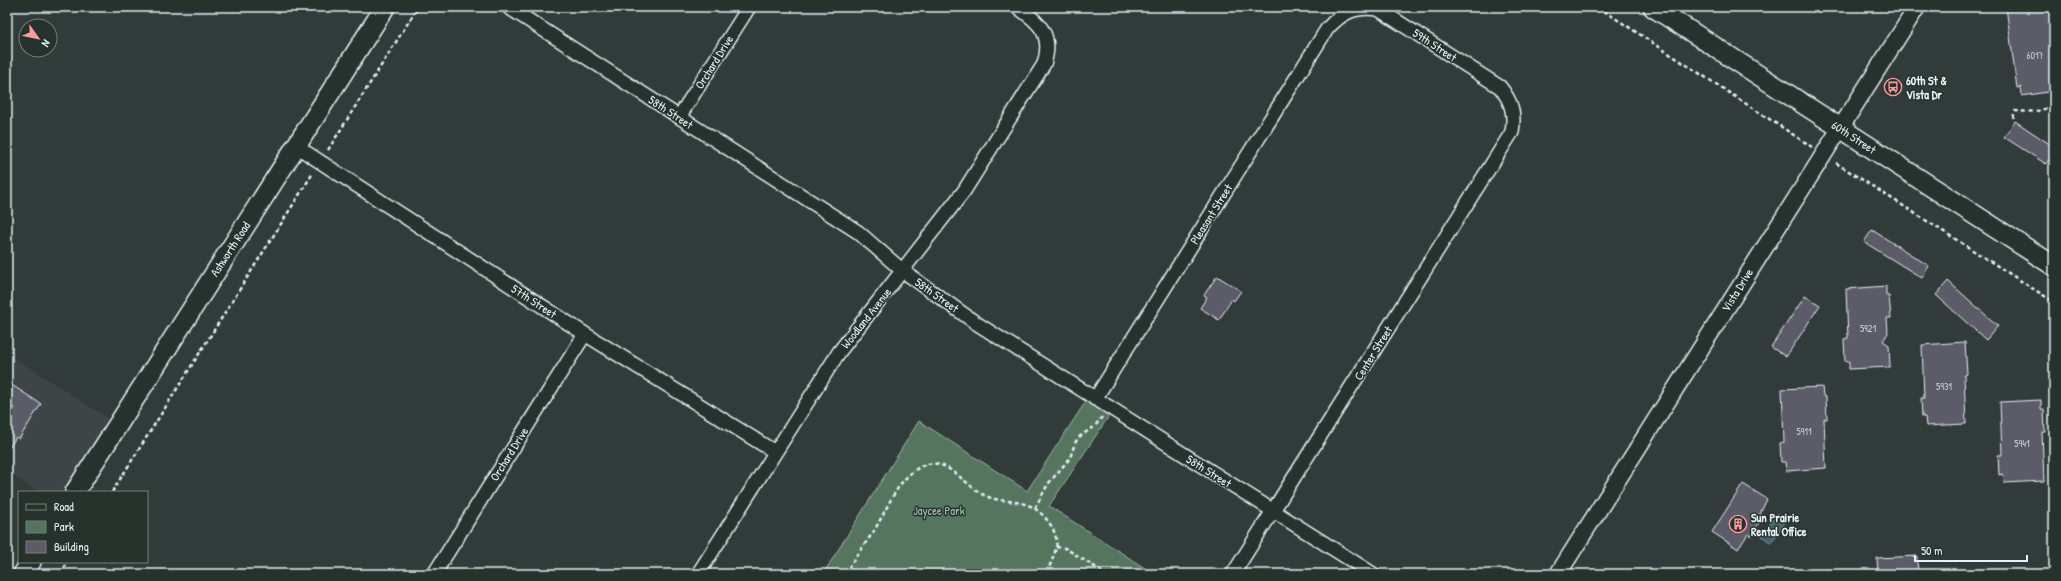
<svg xmlns="http://www.w3.org/2000/svg" width="2061" height="581" font-family="'Patrick Hand',sans-serif">
	<rect width="100%" height="100%" fill="#313b39"/>
	<filter id="ink" filterUnits="userSpaceOnUse"><feTurbulence type="fractalNoise" baseFrequency=".025" numOctaves="2"/><feDisplacementMap in="SourceGraphic" scale="8" xChannelSelector="R" yChannelSelector="G"/><feConvolveMatrix kernelMatrix="1 2 1 2 8 2 1 2 1" color-interpolation-filters="sRGB"/></filter>
	<g filter="url(#ink)">
		<path fill="#3e4547" d="M 7,353 L 118,425 L 75,492 L 39,492 L 7,472 Z"/>
		<path fill="#55745e" stroke="#9eb2ab" d="M 1090,395 L 1113,410 L 1049,506 L 1154,574 L 823,574 L 919,421 L 1027,491 Z"/>
		<path fill="#43666a" stroke="#859ea3" d="M 1777,513 L 1787,519 L 1771,543 L 1762,536 Z"/>
		<path fill="#5c5b67" stroke="#e8f1f8" d="M 2006,7 L 2054,7 L 2054,91 L 2022,96 L 2021,87 L 2017,88 Z
			M 2015,121 L 2054,147 L 2054,152 L 2046,164 L 2004,137 Z
			M 1872,230 L 1929,266 L 1922,278 L 1864,242 Z
			M 1217,276 L 1241,291 L 1234,301 L 1232,299 L 1219,320 L 1200,308 L 1207,297 L 1204,295 Z
			M 1948,281 L 1998,326 L 1986,340 L 1936,295 Z
			M 1886,286 L 1886,296 L 1889,296 L 1891,318 L 1887,318 L 1888,333 L 1883,341 L 1889,345 L 1890,367 L 1849,369 L 1849,361 L 1845,361 L 1844,339 L 1848,338 L 1846,289 Z
			M 1805,296 L 1820,305 L 1786,357 L 1771,347 Z
			M 1965,342 L 1967,374 L 1964,375 L 1966,424 L 1926,426 L 1925,417 L 1922,417 L 1921,398 L 1924,398 L 1922,345 Z
			M 7,382 L 41,404 L 19,439 L 16,437 L 7,451 L 7,419 L 14,408 L 7,403 Z
			M 1822,387 L 1823,396 L 1826,397 L 1827,419 L 1824,419 L 1826,468 L 1786,471 L 1785,462 L 1781,462 L 1780,443 L 1784,442 L 1782,389 Z
			M 2041,400 L 2041,409 L 2044,409 L 2045,432 L 2042,432 L 2044,481 L 2004,483 L 2003,474 L 1999,475 L 1998,455 L 2002,455 L 2000,402 Z
			M 1743,484 L 1767,499 L 1760,514 L 1763,516 L 1751,536 L 1748,534 L 1738,549 L 1712,532 Z
			M 1917,556 L 1918,574 L 1878,574 L 1877,558 Z"/>
		<g fill="none" stroke-linecap="round" stroke-linejoin="round">
			<defs>
				<path id="minor" d="M 508,7 L 858,232 L 903,271 L 976,323 L 1373,574
					M 679,117 L 749,7
					M 296,146 L 585,334 L 775,452
					M 1095,399 L 1327,29 C 1342,12 1355,6 1378,9 L 1500,87 C 1512,102 1515,114 1512,132 L 1233,574
					M 434,574 L 585,334
					M 698,574 L 839,352 L 964,191 L 1044,64 C 1053,35 1040,22 1017,7"/>
				<path id="tertiary" d="M 1558,574 L 1917,7"/>
				<path id="secondary" d="M 1653,7 L 2054,266
					M 75,492 L 385,7
					M 23,574 L 31,562"/>
			</defs>
			<use href="#minor" stroke="#e8f1f8" stroke-width="16"/>
			<use href="#tertiary" stroke="#e8f1f8" stroke-width="19"/>
			<use href="#secondary" stroke="#e8f1f8" stroke-width="22"/>
			<path stroke="#e8f1f8" stroke-width="2.5" stroke-dasharray="4 3" stroke-linecap="butt" d="M 1598,7 L 1812,147
				M 2013,118 L 2015,111 C 2029,112 2043,113 2054,103
				M 328,150 L 418,7
				M 1836,163 L 2054,302
				M 112,492 L 313,173
				M 1035,508 L 1048,484 L 1070,458 L 1075,443 L 1079,437 L 1095,426 L 1102,417
				M 1056,547 L 1065,548 L 1106,574
				M 60,574 L 68,562
				M 845,574 C 853,560 863,547 872,534 C 887,511 897,476 924,465 C 946,456 967,487 984,495 C 997,502 1012,500 1025,504 C 1041,508 1060,531 1056,548 C 1054,557 1049,566 1047,574"/>
			<use href="#minor" stroke="#26332d" stroke-width="13"/>
			<use href="#tertiary" stroke="#26332d" stroke-width="16"/>
			<use href="#secondary" stroke="#26332d" stroke-width="19"/>
		</g>
	</g>
	<defs>
		<symbol id="bus-ring" viewBox="-11 -11 22 22"><circle r="9.5" fill="#26332d" stroke="#ff9aa2" stroke-width="1.5"/><path d="M-5-6H5V4H4V6H2V4H-2V6H-4V4H-5ZM-3.5-4V0h7V-4ZM-3.5 1.2v1.5H-2V1.2ZM2 1.2v1.5H3.5V1.2Z" fill="#ff9aa2"/></symbol>
		<symbol id="building-ring" viewBox="-11 -11 22 22"><circle r="9.5" fill="#26332d" stroke="#ff9aa2" stroke-width="1.5"/><path d="M-4-6H4V6H1V3H-1V6H-4ZM-2.5-4.3h1.7v1.8h-1.7ZM.8-4.3h1.7v1.8H.8ZM-2.5-1h1.7V.8h-1.7ZM.8-1h1.7V.8H.8Z" fill="#ff9aa2"/></symbol>
	</defs>
	<g fill-rule="evenodd">
		<use href="#bus-ring" x="1883" y="77" width="20" height="20"/>
		<use href="#building-ring" x="1728" y="514" width="20" height="20"/>
	</g>
	<g text-anchor="middle" dominant-baseline="central" stroke-width="3" stroke-linejoin="round" paint-order="stroke">
		<g font-size="10" fill="#c5ccd4">
			<text x="2035" y="55">6017</text>
			<text x="1868" y="328">5921</text>
			<text x="1944" y="386">5931</text>
			<text x="1804" y="431">5911</text>
			<text x="2022" y="443">5941</text>
		</g>
		<g font-size="12" fill="#e8f1f8" stroke="#26332d">
			<text transform="translate(1435 45) rotate(33)">59th Street</text>
			<text transform="translate(714 62) rotate(-58)">Orchard Drive</text>
			<text transform="translate(671 112) rotate(33)">58th Street</text>
			<text transform="translate(1854 137) rotate(33)">60th Street</text>
			<text transform="translate(1211 214) rotate(-58)">Pleasant Street</text>
			<text transform="translate(230 249) rotate(-57)">Ashworth Road</text>
			<text transform="translate(1737 290) rotate(-58)">Vista Drive</text>
			<text transform="translate(937 295) rotate(35)">58th Street</text>
			<text transform="translate(534 301) rotate(33)">57th Street</text>
			<text transform="translate(866 318) rotate(-52)">Woodland Avenue</text>
			<text transform="translate(1373 353) rotate(-58)">Center Street</text>
			<text transform="translate(509 454) rotate(-58)">Orchard Drive</text>
			<text transform="translate(1209 471) rotate(32)">58th Street</text>
		</g>
		<g font-size="12" font-weight="bold" fill="#e8f1f8" stroke="#26332d" text-anchor="start">
			<text x="1906" y="80">60th St &amp;<tspan x="1906" dy="14">Vista Dr</tspan></text>
			<text x="1751" y="517">Sun Prairie<tspan x="1751" dy="14">Rental Office</tspan></text>
		</g>
		<g font-size="12" fill="#adbfba" stroke="#26332d">
			<text x="939" y="510">Jaycee Park</text>
		</g>
	</g>
	<rect width="2061" height="581" fill="none" stroke="#26332d" stroke-width="24"/>
	<rect x="12" y="12" width="2037" height="557" fill="none" stroke="#e8f1f8" stroke-width="1.5" filter="url(#ink)"/>
	<rect x="18" y="491" width="130" height="72" fill="#26332d" stroke="#747f7e"/>
	<rect x="26" y="504" width="20" height="6" fill="#26332d" stroke="#747f7e"/>
	<text x="54" y="511" font-size="12" fill="#e8f1f8">Road</text>
	<rect x="26" y="521" width="20" height="12" fill="#55745e" stroke="#747f7e"/>
	<text x="54" y="531" font-size="12" fill="#e8f1f8">Park</text>
	<rect x="26" y="541" width="20" height="12" fill="#5c5b67" stroke="#747f7e"/>
	<text x="54" y="551" font-size="12" fill="#e8f1f8">Building</text>
	<g transform="translate(38 38) rotate(123)"><circle r="19" fill="#26332d" stroke="#747f7e"/>
	<path d="M0-3L7 15L0 10L-7 15Z" fill="#ff9aa2"/>
	<text y="-6" font-size="11" font-weight="bold" text-anchor="middle" fill="#e8f1f8">N</text>
	</g>
	<path d="M1915 555v6h112v-6" fill="none" stroke="#e8f1f8" stroke-width="2"/>
	<text x="1921" y="555" font-size="12" fill="#e8f1f8" stroke="#26332d" stroke-width="3" paint-order="stroke">50 m</text>
</svg>
